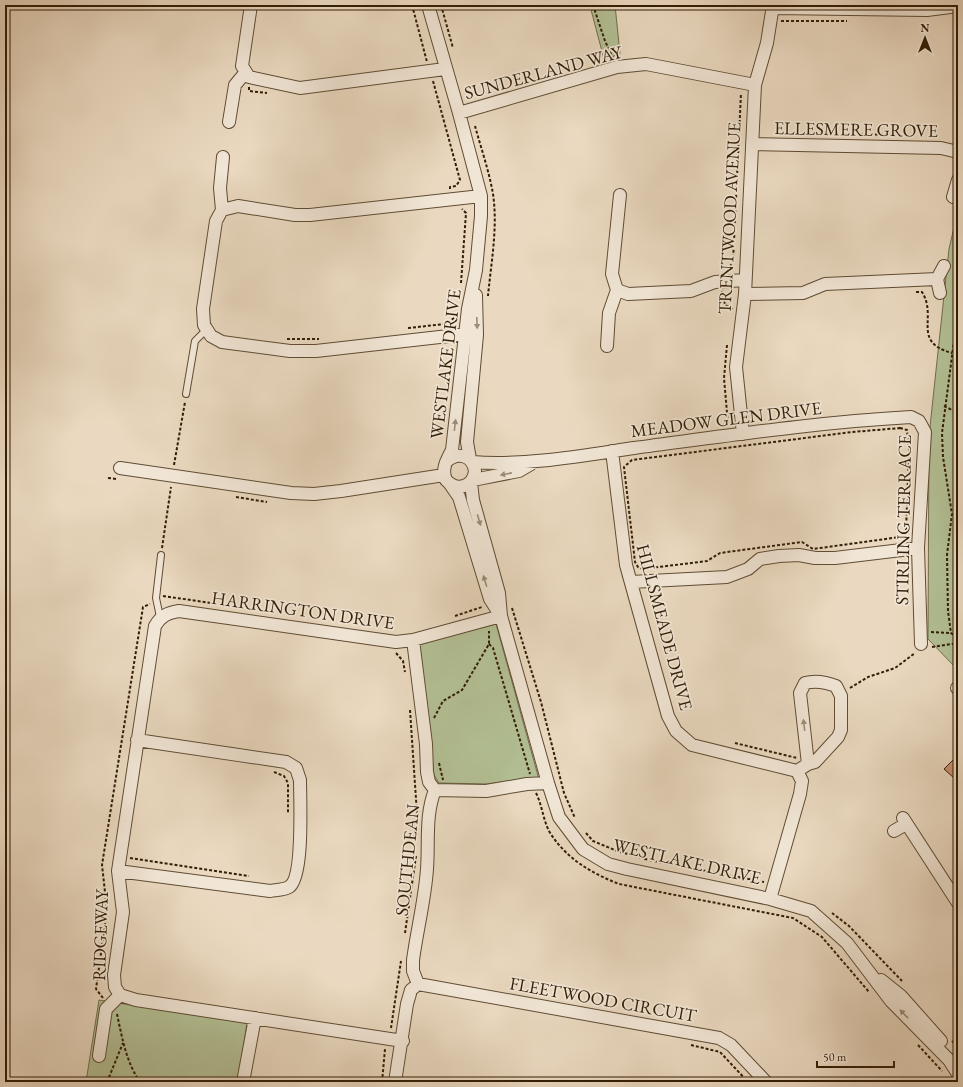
<svg xmlns="http://www.w3.org/2000/svg" width="963" height="1087" font-family="'EB Garamond',serif">
	<rect width="100%" height="100%" fill="#ead9c0"/>
	<filter id="stains"><feTurbulence type="fractalNoise" baseFrequency=".005" numOctaves="4"/><feColorMatrix values="0 0 0 0 .2 0 0 0 0 .09 0 0 0 0 .02 0 0 0 .5 -.17"/></filter>
	<radialGradient id="worn" r=".72"><stop offset=".6" stop-color="#630" stop-opacity="0"/><stop offset="1" stop-color="#630" stop-opacity=".3"/></radialGradient>
	<path fill="#b3c095" stroke="#726e4e" d="M 576,5 L 615,5 L 620,54 L 604,59 L 590,6 L 577,8 Z
		M 958,210 L 958,670 L 928,639 L 929,436 L 949,249 Z
		M 496,624 L 540,783 L 530,778 L 487,784 L 439,783 L 434,775 L 419,644 Z
		M 99,1000 L 247,1023 L 238,1082 L 86,1082 Z"/>
	<path fill="#cd9171" stroke="#321d06" d="M 954,759 L 958,762 L 958,774 L 954,778 L 944,769 Z"/>
	<g fill="none" stroke-linecap="round" stroke-linejoin="round">
		<defs>
			<path id="lane" d="M 186,394 L 195,341 L 207,329
				M 160,617 L 156,598 L 161,555"/>
			<path id="street" d="M 251,5 L 242,66 L 249,77 L 300,88 L 445,69
				M 428,5 L 459,113 L 481,196 L 481,216 L 476,270 L 468,309 L 452,450 C 447,460 441,469 446,480 C 457,492 473,487 475,471 C 473,455 457,451 446,462
				M 773,8 L 927,10 L 958,6
				M 459,113 L 617,67 L 646,64 L 755,85
				M 229,122 L 235,85 L 245,73
				M 752,144 L 941,148 L 958,152
				M 620,195 L 612,274 L 617,290 L 628,294 L 691,291 L 715,282 L 745,280
				M 953,197 L 958,180
				M 222,210 L 220,188 L 223,157
				M 940,293 L 937,279 L 944,266
				M 745,294 L 803,293 L 825,284 L 937,279
				M 466,334 L 316,351 L 290,351 L 222,342 L 211,336 L 204,325 L 203,309 L 216,221 L 222,210 L 238,206 L 295,215 L 310,215 L 481,196
				M 607,346 L 609,313 L 617,290
				M 743,434 L 736,367 L 745,294 L 755,85 L 767,43 L 773,5
				M 612,451 L 626,565 L 668,716 L 676,731 L 692,745 L 797,771
				M 470,459 L 467,442 L 477,335 L 476,295
				M 472,462 C 526,466 580,456 634,448 C 726,436 818,422 911,417 L 919,421 L 925,432 L 918,548 L 921,644
				M 120,468 L 291,493 L 314,494 L 341,491 L 444,475
				M 473,480 L 519,471 L 531,464
				M 471,482 L 473,500 L 499,593 L 501,616 L 548,783 L 559,817 L 583,849 L 608,864 L 627,869 L 770,899 L 811,911 L 847,943 L 891,1001 L 949,1060 L 958,1074
				M 450,484 L 459,497 L 490,599 L 499,613
				M 631,582 L 727,577 L 748,569 L 760,559 L 779,556 L 799,555 L 815,558 L 835,558 L 918,548
				M 957,688 L 958,689
				M 797,771 L 808,764 L 815,762 L 838,737 L 841,730 L 841,696 L 836,686 C 826,682 816,680 805,683 L 800,693 L 808,764
				M 435,790 L 486,791 L 527,784 L 548,783
				M 903,818 L 958,903
				M 894,831 L 906,824
				M 118,871 L 270,891 C 275,890 284,890 289,887 C 304,878 300,799 300,780 L 296,768 L 286,762 L 137,740
				M 770,899 L 800,794 L 802,781 L 797,771
				M 881,980 L 901,996 L 941,1041
				M 418,984 L 719,1038 L 731,1045 L 766,1082
				M 403,1041 L 136,1000 L 120,995 L 115,987 L 114,975 L 123,912 L 118,871 L 155,626 C 161,616 167,613 179,611 L 396,642 L 413,640 L 501,616
				M 99,1056 L 106,1009 L 120,995
				M 243,1082 L 255,1018
				M 395,1082 L 407,1004 L 411,990 L 418,984 L 413,971 L 413,960 C 417,930 425,899 427,869 C 429,843 425,815 435,790 L 429,782 L 427,772 L 426,744 L 413,640"/>
		</defs>
		<use href="#lane" stroke="#604c34" stroke-width="8"/>
		<use href="#street" stroke="#604c34" stroke-width="14"/>
		<path stroke="#321d06" stroke-width="2" stroke-dasharray="3 2" stroke-linecap="butt" d="M 412,5 L 427,62
			M 441,5 L 453,48
			M 593,5 L 605,41 L 613,58
			M 781,21 L 847,21
			M 433,81 L 460,180 L 456,186 L 450,187 L 450,189
			M 249,87 L 249,91 L 267,93
			M 475,126 C 481,148 489,171 493,194 C 498,228 491,263 488,296
			M 860,134 L 897,135
			M 727,271 L 733,262 L 741,93
			M 461,283 L 466,213 L 462,209
			M 722,291 L 725,305 L 733,309
			M 916,292 L 922,292 C 938,317 911,342 952,353
			M 958,310 L 942,433 L 943,457 L 952,514 L 947,555 L 948,611 L 951,633 L 958,638
			M 445,326 L 445,324 L 456,317
			M 408,328 L 445,324
			M 287,339 L 319,339
			M 727,345 L 724,378 L 728,424
			M 944,406 L 958,413
			M 900,428 L 907,430 L 909,449 L 906,531 L 900,537 L 813,549 L 802,542 L 720,553 L 707,561 L 643,569 L 638,567 L 635,562 L 624,467 L 632,460 L 852,432 Z
			M 174,465 L 185,402
			M 108,478 L 117,479
			M 236,497 L 267,502
			M 162,548 L 171,487
			M 163,596 L 218,604
			M 512,608 L 541,702 L 564,793 L 575,818
			M 455,616 L 482,607
			M 931,632 L 951,633
			M 489,644 L 493,648 L 530,774
			M 932,647 L 958,643
			M 396,653 L 403,661 L 405,672
			M 850,688 L 868,677 L 895,668 L 915,653
			M 410,710 L 417,814
			M 434,718 L 443,701 L 462,690 L 489,644 L 489,631
			M 735,743 L 797,758
			M 439,763 L 443,780
			M 274,772 L 284,776 L 288,783 L 288,814
			M 536,793 C 542,805 543,819 549,831 C 565,858 591,873 619,884 L 793,918 L 822,937 L 869,992
			M 586,833 L 593,841 L 617,851 L 649,860 L 764,882
			M 130,858 L 249,876
			M 832,913 L 849,926 L 902,981
			M 954,913 L 958,917
			M 405,933 L 416,856
			M 103,998 L 96,989 L 107,910 L 102,865 L 143,607 L 150,604
			M 117,1014 C 122,1037 126,1062 140,1082
			M 391,1028 L 401,961
			M 952,1041 L 958,1047
			M 691,1045 L 720,1052 L 748,1082
			M 918,1045 L 942,1071
			M 107,1082 L 123,1043
			M 382,1082 L 385,1049"/>
		<use href="#lane" stroke="#f1e6d6" stroke-width="6"/>
		<use href="#street" stroke="#f1e6d6" stroke-width="12"/>
	</g>
	<defs><path id="oneway-solid" d="M-6-.8H1V-3.2L6.5 0L1 3.2V.8H-6Z"/></defs>
	<g fill="#9b8c78">
		<use href="#oneway-solid" transform="translate(477 323) rotate(88)"/>
		<use href="#oneway-solid" transform="translate(455 425) rotate(-83)"/>
		<use href="#oneway-solid" transform="translate(506 474) rotate(169)"/>
		<use href="#oneway-solid" transform="translate(479 520) rotate(74)"/>
		<use href="#oneway-solid" transform="translate(485 581) rotate(-107)"/>
		<use href="#oneway-solid" transform="translate(804 725) rotate(-97)"/>
		<use href="#oneway-solid" transform="translate(904 1014) rotate(-134)"/>
	</g>
	<g text-anchor="middle" dominant-baseline="central" stroke-width="3.5" stroke-linejoin="round" paint-order="stroke">
		<g font-size="18" fill="#321d06" stroke="#f1e6d6">
			<text transform="translate(543 72) rotate(-15)">SUNDERLAND WAY</text>
			<text transform="translate(856 129) rotate(1)">ELLESMERE GROVE</text>
			<text transform="translate(729 218) rotate(-87)">TRENTWOOD AVENUE</text>
			<text transform="translate(445 364) rotate(-83)">WESTLAKE DRIVE</text>
			<text transform="translate(726 419) rotate(-7)">MEADOW GLEN DRIVE</text>
			<text transform="translate(903 520) rotate(-89)">STIRLING TERRACE</text>
			<text transform="translate(303 610) rotate(8)">HARRINGTON DRIVE</text>
			<text transform="translate(665 627) rotate(75)">HILLSMEADE DRIVE</text>
			<text transform="translate(407 860) rotate(-84)">SOUTHDEAN</text>
			<text transform="translate(687 861) rotate(13)">WESTLAKE DRIVE</text>
			<text transform="translate(100 935) rotate(-88)">RIDGEWAY</text>
			<text transform="translate(603 999) rotate(10)">FLEETWOOD CIRCUIT</text>
		</g>
	</g>
	<rect width="963" height="1087" fill="none" stroke="#ead9c0" stroke-width="20"/>
	<rect x="6" y="6" width="951" height="1075" fill="none" stroke="#321d06" stroke-width="2"/>
	<rect x="10" y="10" width="943" height="1067" fill="none" stroke="#321d06"/>
	<g transform="translate(925 38)" stroke="#f1e6d6" stroke-width="3" paint-order="stroke">
	<path d="M0-3L7 15L0 10L-7 15Z" fill="#321d06"/>
	<text y="-6" font-size="11" font-weight="bold" text-anchor="middle" fill="#321d06">N</text>
	</g>
	<path d="M817 1061v6h77v-6" fill="none" stroke="#321d06" stroke-width="2"/>
	<text x="823" y="1061" font-size="12" fill="#321d06" stroke="#f1e6d6" stroke-width="3" paint-order="stroke">50 m</text>
	<rect width="100%" height="100%" filter="url(#stains)"/>
	<rect width="100%" height="100%" fill="url(#worn)"/>
</svg>
